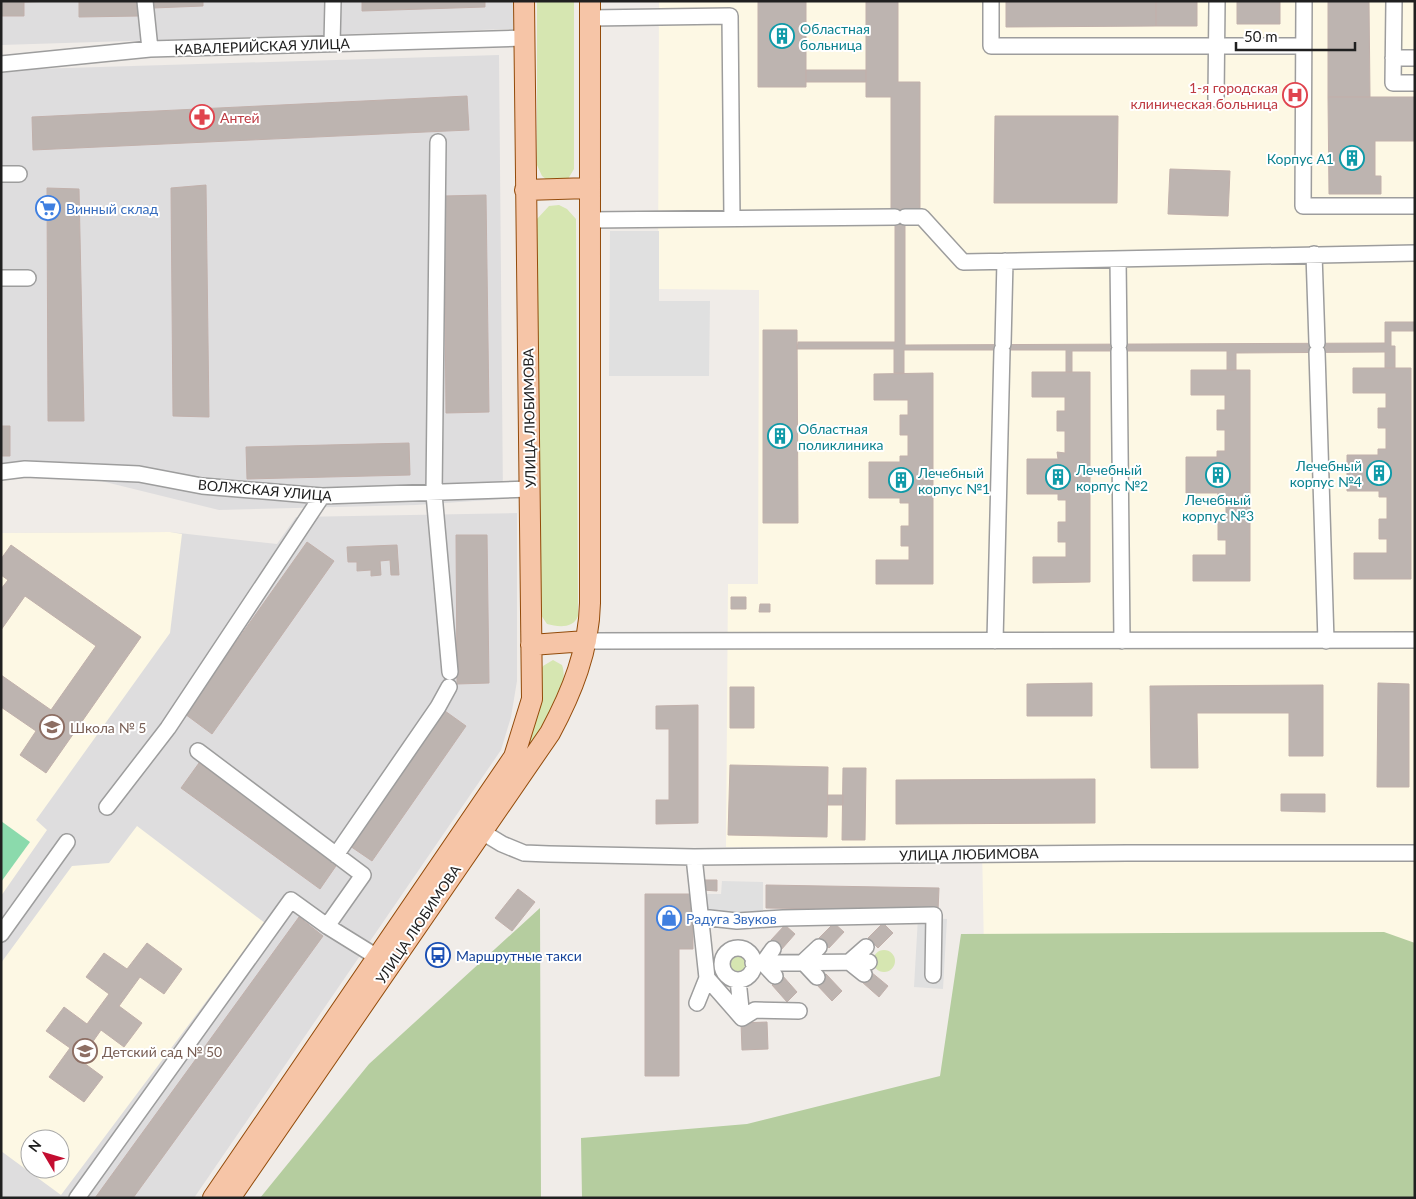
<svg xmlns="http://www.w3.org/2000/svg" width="1416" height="1199" font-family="Lato,sans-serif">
	<rect width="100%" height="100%" fill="#f0ece8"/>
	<path fill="#deddde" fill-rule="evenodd" d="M 1,1 L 514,1 L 514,29 L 1,45 Z
		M 499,55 L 503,499 L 416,505 L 219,510 L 24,462 L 1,463 L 1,70 Z
		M 517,513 L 517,681 L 511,717 L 501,750 L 194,1198 L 1,1198 L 1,533 L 170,532 L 277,544 L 296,517 ZM 30,1139 L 60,1139 L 60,1169 L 30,1169 Z"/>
	<path fill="#fdf8e4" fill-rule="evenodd" d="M 659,1 L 1415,1 L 1415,952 L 984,951 L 982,845 L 726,847 L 728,584 L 758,584 L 759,290 L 658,289 Z
		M 170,532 L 182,534 L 170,633 L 36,820 L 47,830 L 1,896 L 1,533 Z
		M 137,826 L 265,923 L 61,1195 L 1,1151 L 1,963 L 72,866 L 109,863 ZM 30,1139 L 60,1139 L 60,1169 L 30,1169 Z"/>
	<path fill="#d6e6b1" d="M 537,1 L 574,1 L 574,169 L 568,179 L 551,183 L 542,176 L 537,165 Z
		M 559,205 L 567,209 L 576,219 L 578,616 C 573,629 558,627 547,624 L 541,615 L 537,219 L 549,206 Z
		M 553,660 L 562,665 C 571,690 542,727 529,748 L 540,672 L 543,666 Z
		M873 961a11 11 0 1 1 22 0a11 11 0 1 1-22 0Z
		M726 964a12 12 0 1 1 24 0a12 12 0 1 1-24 0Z"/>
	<path fill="#b5cd9f" d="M 540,908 L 541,1198 L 260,1198 L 369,1064 Z
		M 1384,932 L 1415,943 L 1415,1198 L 582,1198 L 581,1138 L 747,1124 L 940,1076 L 961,934 Z"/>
	<path fill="#8bdaac" d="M 1,821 L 30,842 L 1,882 Z"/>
	<path fill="#e0e0e0" d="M 610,231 L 659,231 L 659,301 L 710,301 L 709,376 L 609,376 Z
		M 722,881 L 763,882 L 763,913 L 705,912 L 705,894 L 721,894 Z
		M 918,917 L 947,919 L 943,989 L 914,987 Z"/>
	<path fill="#bdb4b0" stroke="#c1b0ab" d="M 1,1 L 56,1 L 24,2 L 24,16 L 1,16 Z
		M 79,1 L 139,1 L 139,16 L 79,17 Z
		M 153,1 L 203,1 L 203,6 L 153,8 Z
		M 362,1 L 485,1 L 485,7 L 362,11 Z
		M 758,1 L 806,1 L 806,87 L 758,87 Z
		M 866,1 L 898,1 L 898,82 L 920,82 L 920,213 L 891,212 L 891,97 L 866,97 Z
		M 1006,1 L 1156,1 L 1156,26 L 1006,27 Z
		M 1156,1 L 1197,1 L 1197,26 L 1156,26 Z
		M 1237,1 L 1280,1 L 1280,24 L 1237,24 Z
		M 1328,1 L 1369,1 L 1370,97 L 1328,97 Z
		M 806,70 L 866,70 L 866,82 L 806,82 Z
		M 467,96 L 469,130 L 33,150 L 32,117 Z
		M 1328,97 L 1415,97 L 1415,141 L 1375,141 L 1375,176 L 1381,176 L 1381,194 L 1329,194 Z
		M 995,116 L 1118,116 L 1117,203 L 994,203 Z
		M 1170,169 L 1230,171 L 1228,216 L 1168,214 Z
		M 206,185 L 209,417 L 173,416 L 171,188 Z
		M 47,188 L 79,189 L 84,421 L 48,421 Z
		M 486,195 L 489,412 L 446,413 L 444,196 Z
		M 895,213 L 905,213 L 905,345 L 1385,343 L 1385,322 L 1415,322 L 1415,331 L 1391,331 L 1391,346 L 1395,346 L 1395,368 L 1385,368 L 1385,352 L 1236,353 L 1236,370 L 1227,370 L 1227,351 L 1072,351 L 1072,372 L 1066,372 L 1066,350 L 904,350 L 904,373 L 894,373 L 894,349 L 797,349 L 798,342 L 895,342 Z
		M 763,330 L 797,330 L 798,523 L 763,523 Z
		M 1353,368 L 1411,368 L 1411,579 L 1354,579 L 1354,553 L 1387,553 L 1387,539 L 1379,539 L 1379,519 L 1387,519 L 1387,497 L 1379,497 L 1379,491 L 1347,491 L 1347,455 L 1378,455 L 1378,449 L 1386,449 L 1386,428 L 1378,428 L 1378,408 L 1386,408 L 1386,393 L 1353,393 Z
		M 1191,370 L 1250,370 L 1250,581 L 1193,581 L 1193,555 L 1226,555 L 1226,540 L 1218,540 L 1218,521 L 1226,521 L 1226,498 L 1217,498 L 1218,493 L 1186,493 L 1186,457 L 1217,457 L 1217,451 L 1225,451 L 1225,430 L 1217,430 L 1217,410 L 1225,410 L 1225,395 L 1191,395 Z
		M 1032,372 L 1090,372 L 1090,582 L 1033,583 L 1033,557 L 1066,557 L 1066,542 L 1058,542 L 1058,522 L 1066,522 L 1066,500 L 1058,500 L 1058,494 L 1027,494 L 1027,459 L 1058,459 L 1057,452 L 1065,453 L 1065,431 L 1057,431 L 1057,411 L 1065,411 L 1065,397 L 1032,397 Z
		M 933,373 L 933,584 L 876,584 L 876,560 L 909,560 L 909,546 L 901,546 L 901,526 L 909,526 L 909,503 L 900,503 L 900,498 L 869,498 L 869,462 L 900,462 L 900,456 L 908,456 L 908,435 L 900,435 L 900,415 L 908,415 L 908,400 L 874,400 L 874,374 Z
		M 1,426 L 10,426 L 10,456 L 1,456 Z
		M 409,443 L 410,475 L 247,479 L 246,447 Z
		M 456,535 L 487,535 L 489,683 L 457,684 Z
		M 307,542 L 334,561 L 212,734 L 185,714 Z
		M 11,545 L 141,637 L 46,773 L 20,755 L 36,731 L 1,707 L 1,675 L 51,710 L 96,646 L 25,596 L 1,630 L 1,589 L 8,580 L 1,575 L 1,559 Z
		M 397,545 L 399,575 L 391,575 L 390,560 L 380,561 L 381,575 L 371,576 L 371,570 L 357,571 L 357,562 L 348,562 L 347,547 Z
		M 731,597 L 746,597 L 746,609 L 731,609 Z
		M 760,604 L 770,604 L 770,612 L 759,612 Z
		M 1092,683 L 1092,716 L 1027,716 L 1027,684 Z
		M 1378,683 L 1409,684 L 1409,787 L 1377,787 Z
		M 1323,685 L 1323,756 L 1289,756 L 1289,713 L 1197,713 L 1198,768 L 1151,768 L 1150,686 Z
		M 730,687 L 754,687 L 754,728 L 730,728 Z
		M 698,705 L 698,823 L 656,824 L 656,800 L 669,800 L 669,729 L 656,729 L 656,706 Z
		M 445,711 L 466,726 L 372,861 L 350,846 Z
		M 199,763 L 338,863 L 320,889 L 181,788 Z
		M 730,765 L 828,767 L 827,837 L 728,835 Z
		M 843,768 L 866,768 L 865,840 L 842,840 Z
		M 1095,779 L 1095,823 L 896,824 L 896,780 Z
		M 1281,794 L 1325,794 L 1325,812 L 1281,811 Z
		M 828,795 L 843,795 L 843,805 L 828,805 Z
		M 702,880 L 717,880 L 717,891 L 702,890 Z
		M 766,885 L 939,888 L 938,911 L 766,908 Z
		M 518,889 L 535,902 L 512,931 L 495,918 Z
		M 645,894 L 693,894 L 693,949 L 679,949 L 679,1076 L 645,1076 Z
		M 299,917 L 323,936 L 133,1198 L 95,1198 Z
		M 834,923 L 844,932 L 829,948 L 819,938 Z
		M 883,923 L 893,933 L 878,948 L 868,938 Z
		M 785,925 L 795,934 L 781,950 L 771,940 Z
		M 147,943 L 182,969 L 164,994 L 140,977 L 119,1006 L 142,1023 L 124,1047 L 101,1030 L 80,1060 L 103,1077 L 84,1102 L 49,1077 L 70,1048 L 46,1031 L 64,1007 L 87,1024 L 109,994 L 86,977 L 104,953 L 127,969 Z
		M 871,972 L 888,986 L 879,997 L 862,982 Z
		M 826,974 L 842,991 L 832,1001 L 816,984 Z
		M 782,975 L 797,992 L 787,1002 L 772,985 Z
		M 767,1022 L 768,1049 L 742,1050 L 741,1023 Z"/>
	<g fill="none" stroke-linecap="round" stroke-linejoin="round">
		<defs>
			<path id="minor" d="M 145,1 L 150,49
				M 991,1 L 991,46 L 1303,46
				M 1304,1 L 1303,206 L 1415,206
				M 1394,1 L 1393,83 L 1415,83
				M 590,18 L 730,16 L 732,219
				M 332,44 L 333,1
				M 1393,58 L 1415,58
				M 1,64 L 150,49 L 524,38
				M 1216,99 L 1217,1
				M 438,142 L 434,494 L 450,672
				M 1,174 L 19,174
				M 905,217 L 922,217 L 963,262 L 1415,253
				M 590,220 L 895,217
				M 1314,254 L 1317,343
				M 1118,259 L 1119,344
				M 1,278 L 28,278
				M 1003,344 L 1005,261
				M 1119,351 L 1122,641
				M 1317,352 L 1326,641
				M 1,472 L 25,469 L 139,474 L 202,486 L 322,496 L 530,489
				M 586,641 L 1415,640
				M 995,641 L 1002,350
				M 198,751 L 363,875 L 327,926
				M 107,807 L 168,728 L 322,496
				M 474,827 L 502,844 L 524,853 L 549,854 L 694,857 L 1127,853 L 1415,853
				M 336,855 L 438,707 L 449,687
				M 694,857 L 707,978 L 697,1003
				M 700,917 L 737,921 L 783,918 L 934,915 L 933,975
				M 1,934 L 67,842
				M722 964a16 16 0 1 1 32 0a16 16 0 1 1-32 0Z
				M 773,949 L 763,963 L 775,976
				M 753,963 L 869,962
				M 864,974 L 849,962 L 866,947
				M 817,977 L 803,962 L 819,947
				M 707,978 L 742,1018 L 755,1010 L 799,1011
				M 738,980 L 742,1018
				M 77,1198 L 291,900 L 327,926 L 377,957"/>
			<path id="major" d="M 525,190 L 590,188
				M 531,645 L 586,641
				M 213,1198 L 514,757 L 532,699 L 524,1
				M 230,1198 L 550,733 C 572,692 589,650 590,603 L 590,1"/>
		</defs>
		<use href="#minor" stroke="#9d9d9d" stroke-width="18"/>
		<use href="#major" stroke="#934b0a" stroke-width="22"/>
		<use href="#minor" stroke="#fff" stroke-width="15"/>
		<use href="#major" stroke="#f6c5a7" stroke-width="20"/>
	</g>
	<defs>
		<symbol id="building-ring" viewBox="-11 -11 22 22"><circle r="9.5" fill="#fff" stroke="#0f9aa8" stroke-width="1.5"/><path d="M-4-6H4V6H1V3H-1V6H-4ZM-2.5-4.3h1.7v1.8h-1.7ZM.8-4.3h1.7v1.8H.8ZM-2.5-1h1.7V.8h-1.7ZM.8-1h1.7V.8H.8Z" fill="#0f9aa8"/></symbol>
		<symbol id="hospital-ring" viewBox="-11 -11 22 22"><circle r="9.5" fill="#fff" stroke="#e0444e" stroke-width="1.5"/><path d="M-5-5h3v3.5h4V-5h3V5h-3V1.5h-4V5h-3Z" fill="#e0444e"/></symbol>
		<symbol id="pharmacy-ring" viewBox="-11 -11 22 22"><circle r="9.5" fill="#fff" stroke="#e0444e" stroke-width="1.5"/><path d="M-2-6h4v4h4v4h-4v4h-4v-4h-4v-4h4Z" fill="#e0444e"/></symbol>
		<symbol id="supermarket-ring" viewBox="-11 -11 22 22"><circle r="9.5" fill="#fff" stroke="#3f7fe0" stroke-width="1.5"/><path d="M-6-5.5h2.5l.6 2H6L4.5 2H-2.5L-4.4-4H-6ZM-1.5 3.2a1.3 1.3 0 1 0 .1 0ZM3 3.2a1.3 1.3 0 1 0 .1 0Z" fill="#3f7fe0"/></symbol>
		<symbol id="school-ring" viewBox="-11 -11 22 22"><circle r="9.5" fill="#fff" stroke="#8d6e63" stroke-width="1.5"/><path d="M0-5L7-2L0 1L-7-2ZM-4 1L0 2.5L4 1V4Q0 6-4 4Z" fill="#8d6e63"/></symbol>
		<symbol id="shop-ring" viewBox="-11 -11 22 22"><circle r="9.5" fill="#fff" stroke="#3f7fe0" stroke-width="1.5"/><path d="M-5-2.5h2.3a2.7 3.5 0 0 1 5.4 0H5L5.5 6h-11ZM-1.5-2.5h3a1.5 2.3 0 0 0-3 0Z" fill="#3f7fe0"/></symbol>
		<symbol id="bus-ring" viewBox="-11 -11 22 22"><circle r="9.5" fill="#fff" stroke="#1a4fb4" stroke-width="1.5"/><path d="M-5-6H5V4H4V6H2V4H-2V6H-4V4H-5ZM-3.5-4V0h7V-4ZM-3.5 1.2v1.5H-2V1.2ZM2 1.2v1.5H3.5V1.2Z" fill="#1a4fb4"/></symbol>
	</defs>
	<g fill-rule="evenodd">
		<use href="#building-ring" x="768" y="22" width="28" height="28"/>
		<use href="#hospital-ring" x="1281" y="81" width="28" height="28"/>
		<use href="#pharmacy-ring" x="188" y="103" width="28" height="28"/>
		<use href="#building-ring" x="1338" y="144" width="28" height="28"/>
		<use href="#supermarket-ring" x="34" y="194" width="28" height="28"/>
		<use href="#building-ring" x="766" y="422" width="28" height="28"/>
		<use href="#building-ring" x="1365" y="459" width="28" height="28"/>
		<use href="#building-ring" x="1204" y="461" width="28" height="28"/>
		<use href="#building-ring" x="1044" y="463" width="28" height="28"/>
		<use href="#building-ring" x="887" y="466" width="28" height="28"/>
		<use href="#school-ring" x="38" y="713" width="28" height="28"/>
		<use href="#shop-ring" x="655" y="904" width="28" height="28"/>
		<use href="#bus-ring" x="424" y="941" width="28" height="28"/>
		<use href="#school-ring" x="71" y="1037" width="28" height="28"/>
	</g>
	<g text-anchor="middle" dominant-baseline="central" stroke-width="4" stroke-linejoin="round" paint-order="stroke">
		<g font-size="14" fill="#0d838f" stroke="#fff" text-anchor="start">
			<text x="800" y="28">Областная<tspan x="800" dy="16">больница</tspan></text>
			<text x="1334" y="158" text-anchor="end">Корпус А1</text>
			<text x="798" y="428">Областная<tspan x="798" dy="16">поликлиника</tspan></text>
			<text x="1362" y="465" text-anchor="end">Лечебный<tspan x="1362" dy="16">корпус №4</tspan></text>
			<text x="1076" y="469">Лечебный<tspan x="1076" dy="16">корпус №2</tspan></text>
			<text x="918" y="472">Лечебный<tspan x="918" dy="16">корпус №1</tspan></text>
			<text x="1218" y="499" text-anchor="middle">Лечебный<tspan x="1218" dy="16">корпус №3</tspan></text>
		</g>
		<g font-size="14" fill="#202020" stroke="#fff">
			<text transform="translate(262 46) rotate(-2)">КАВАЛЕРИЙСКАЯ УЛИЦА</text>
			<text transform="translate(529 418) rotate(-91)">УЛИЦА ЛЮБИМОВА</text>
			<text transform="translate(265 490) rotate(5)">ВОЛЖСКАЯ УЛИЦА</text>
			<text transform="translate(969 854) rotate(-1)">УЛИЦА ЛЮБИМОВА</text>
			<text transform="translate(418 924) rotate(-56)">УЛИЦА ЛЮБИМОВА</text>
		</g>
		<g font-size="14" fill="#be3a42" stroke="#fff" text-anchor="end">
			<text x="1278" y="87">1-я городская<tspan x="1278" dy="16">клиническая больница</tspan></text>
			<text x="220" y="117" text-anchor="start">Антей</text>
		</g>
		<g font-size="14" fill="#366cbe" stroke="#fff" text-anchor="start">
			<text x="66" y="208">Винный склад</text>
			<text x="686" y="918">Радуга Звуков</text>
		</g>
		<g font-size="14" fill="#785e54" stroke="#fff" text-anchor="start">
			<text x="70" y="727">Школа № 5</text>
			<text x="102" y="1051">Детский сад № 50</text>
		</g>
		<g font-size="14" fill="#164399" stroke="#fff" text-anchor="start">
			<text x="456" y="955">Маршрутные такси</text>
		</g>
	</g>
	<rect width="1416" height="1199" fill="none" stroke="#202020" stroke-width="5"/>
	<g transform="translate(45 1154) rotate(308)"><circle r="24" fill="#ffffff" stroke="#a6a6a6"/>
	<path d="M0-4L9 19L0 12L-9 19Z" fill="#c30d30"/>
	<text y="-8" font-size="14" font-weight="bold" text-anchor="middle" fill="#202020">N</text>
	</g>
	<path d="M1236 42v8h119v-8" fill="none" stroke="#202020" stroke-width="2.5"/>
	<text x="1244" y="42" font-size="15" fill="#202020" stroke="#ffffff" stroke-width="4" paint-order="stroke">50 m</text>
</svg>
